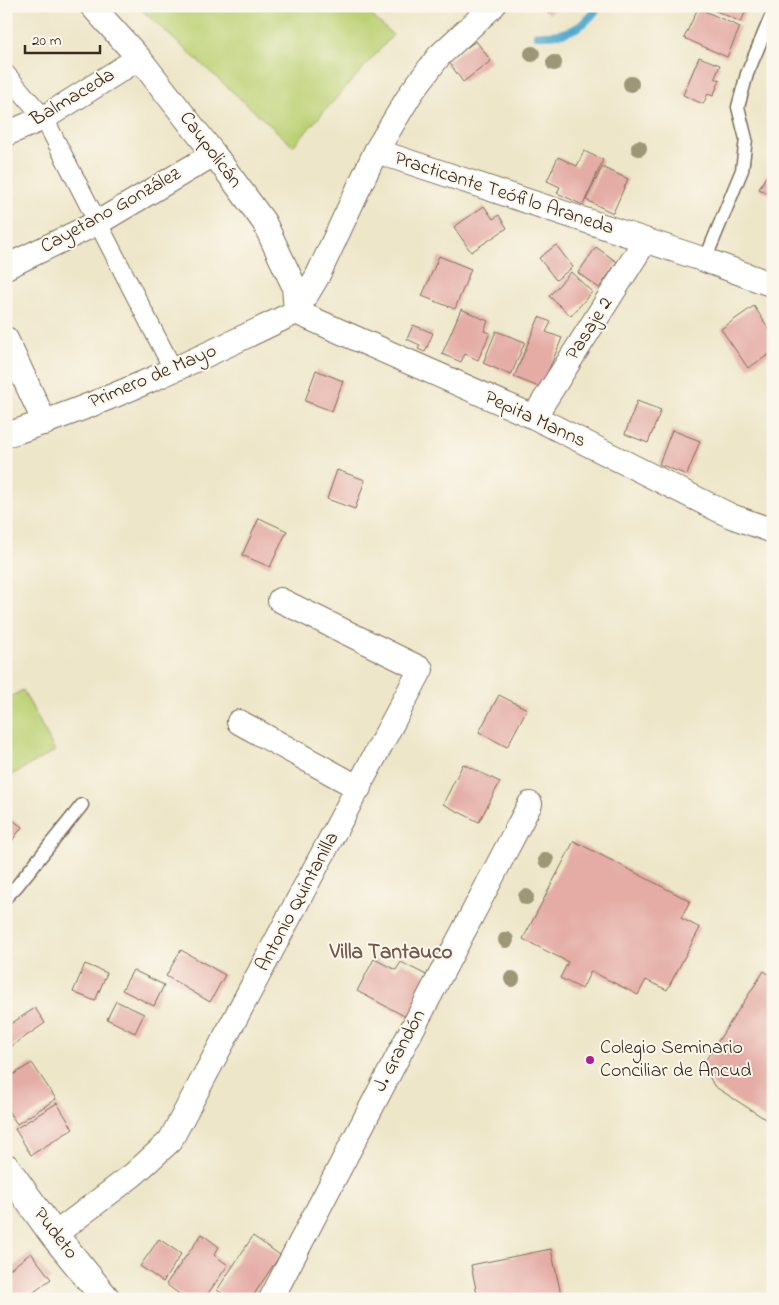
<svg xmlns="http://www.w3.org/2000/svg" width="779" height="1305" font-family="'Indie Flower',sans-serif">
	<rect width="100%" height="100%" fill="#fbf7ec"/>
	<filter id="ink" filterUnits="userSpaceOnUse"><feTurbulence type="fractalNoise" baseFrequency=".02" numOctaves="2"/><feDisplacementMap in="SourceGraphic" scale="10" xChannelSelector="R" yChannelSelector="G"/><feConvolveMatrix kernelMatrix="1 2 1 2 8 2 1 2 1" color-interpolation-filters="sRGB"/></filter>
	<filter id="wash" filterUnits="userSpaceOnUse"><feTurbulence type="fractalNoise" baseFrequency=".0096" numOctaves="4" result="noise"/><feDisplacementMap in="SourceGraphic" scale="20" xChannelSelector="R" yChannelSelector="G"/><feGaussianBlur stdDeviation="1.12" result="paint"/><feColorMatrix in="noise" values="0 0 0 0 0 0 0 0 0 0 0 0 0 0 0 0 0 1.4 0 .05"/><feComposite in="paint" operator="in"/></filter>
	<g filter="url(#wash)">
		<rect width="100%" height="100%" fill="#eee6c9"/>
		<path fill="#bcd175" stroke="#7c7e4a" d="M 137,6 L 361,6 L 393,35 L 293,146 Z
			M 23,690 L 55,751 L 6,778 L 6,699 Z"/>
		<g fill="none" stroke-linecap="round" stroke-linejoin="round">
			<path stroke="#52aacf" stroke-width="8" d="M 537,35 C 565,36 583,30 599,6"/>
		</g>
		<g id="blocks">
			<path fill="#e4aca5" d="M 541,6 L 557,6 L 549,14 Z
				M 705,6 L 748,6 L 741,22 Z
				M 698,8 L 740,27 L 727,57 L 684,38 Z
				M 476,41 L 491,61 L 463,82 L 448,61 Z
				M 699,57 L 720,65 L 715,78 L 720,80 L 713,96 L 708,94 L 703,104 L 683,95 Z
				M 584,151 L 603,160 L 583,205 L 557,193 L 560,187 L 547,181 L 558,157 L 577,166 Z
				M 773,164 L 773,196 L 759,189 Z
				M 602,167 L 628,179 L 613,213 L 586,200 Z
				M 484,206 L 493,219 L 499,215 L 507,228 L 471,252 L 454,227 Z
				M 556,245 L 573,267 L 556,280 L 539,258 Z
				M 596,247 L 617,262 L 599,288 L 578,273 Z
				M 439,256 L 471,269 L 455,309 L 422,296 Z
				M 571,272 L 592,292 L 571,316 L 549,296 Z
				M 754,306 L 773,335 L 773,352 L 748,368 L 721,329 Z
				M 461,309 L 488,321 L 484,331 L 490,333 L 478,360 L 465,354 L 461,362 L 442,354 Z
				M 539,317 L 551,322 L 546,332 L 562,338 L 541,388 L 514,377 Z
				M 413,325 L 433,333 L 425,352 L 418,349 L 420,345 L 407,339 Z
				M 496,331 L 525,342 L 511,375 L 483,363 Z
				M 316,370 L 343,381 L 332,411 L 305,401 Z
				M 637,401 L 661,410 L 648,443 L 625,434 Z
				M 672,430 L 700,441 L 687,475 L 659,464 Z
				M 337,470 L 365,480 L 355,509 L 327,499 Z
				M 259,518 L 287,531 L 270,567 L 242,555 Z
				M 499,695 L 527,709 L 507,747 L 479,732 Z
				M 463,764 L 500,782 L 479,822 L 443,804 Z
				M 6,815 L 22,827 L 6,849 Z
				M 574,841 L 690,901 L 681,918 L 700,928 L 667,990 L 646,980 L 638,995 L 591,971 L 582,989 L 560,978 L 568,962 L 523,939 Z
				M 181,950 L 225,975 L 210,1002 L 166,976 Z
				M 374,959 L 396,970 L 401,962 L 430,977 L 412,1020 L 357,991 Z
				M 85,964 L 107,973 L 95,1001 L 73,992 Z
				M 133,970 L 164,985 L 154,1006 L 122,990 Z
				M 764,971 L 773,977 L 773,1124 L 714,1086 L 703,1064 Z
				M 116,1001 L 144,1014 L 135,1033 L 107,1019 Z
				M 35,1008 L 45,1023 L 9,1048 L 6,1044 L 6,1027 Z
				M 32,1063 L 56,1099 L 17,1124 L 6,1108 L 6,1079 Z
				M 57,1103 L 73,1129 L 31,1155 L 15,1129 Z
				M 202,1234 L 219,1247 L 214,1255 L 228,1265 L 204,1299 L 186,1299 L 166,1284 Z
				M 253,1236 L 280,1255 L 251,1299 L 230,1299 L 217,1290 Z
				M 159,1239 L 181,1254 L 163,1282 L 140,1266 Z
				M 551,1249 L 562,1299 L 478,1299 L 471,1265 Z
				M 31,1253 L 51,1279 L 25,1299 L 9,1299 L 6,1295 L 6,1272 Z"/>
		</g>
	</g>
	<g filter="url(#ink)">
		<use href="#blocks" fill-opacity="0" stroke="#7a6c5a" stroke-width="1"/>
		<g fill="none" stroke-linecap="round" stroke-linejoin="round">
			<defs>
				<path id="service" d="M 705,260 L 742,170 L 746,139 L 738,107 L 747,74 L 773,12
					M 6,897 L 16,887 L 82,805"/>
				<path id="pedestrian" d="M 6,74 L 44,118 L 174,371"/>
				<path id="minor" d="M 92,6 L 139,58 L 214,154 L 264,222 L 294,286 L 296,312
					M 6,134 L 44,118 L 139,58
					M 376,151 L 411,93 L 439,56 L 493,6
					M 6,267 L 99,222 L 214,154
					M 296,312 L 317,277 L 376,151 L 705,260 L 773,285
					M 296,312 L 534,417 L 731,516 L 773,531
					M 6,339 L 45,423
					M 534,417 L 645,241
					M 6,435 C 107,403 201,358 296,312
					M 239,722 L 359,788
					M 54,1235 L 134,1174 L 170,1141 L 421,669 L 280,600
					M 271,1299 L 530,804"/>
				<path id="tertiary" d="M 6,1168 L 54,1235 L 106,1299"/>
			</defs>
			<use href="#service" stroke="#7a6c5a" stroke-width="15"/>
			<use href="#pedestrian" stroke="#7a6c5a" stroke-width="20"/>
			<use href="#minor" stroke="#7a6c5a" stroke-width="26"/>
			<use href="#tertiary" stroke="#7a6c5a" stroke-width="30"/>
			<use href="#service" stroke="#fff" stroke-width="12"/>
			<use href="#pedestrian" stroke="#fff" stroke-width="18"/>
			<use href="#minor" stroke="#fff" stroke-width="24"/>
			<use href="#tertiary" stroke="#fff" stroke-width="28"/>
		</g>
		<g fill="#9d9677">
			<circle cx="532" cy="54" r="8"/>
			<circle cx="554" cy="63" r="8"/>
			<circle cx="631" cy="84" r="8"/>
			<circle cx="639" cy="148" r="8"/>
			<circle cx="546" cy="860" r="8"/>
			<circle cx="526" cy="897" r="8"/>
			<circle cx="506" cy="940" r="8"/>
			<circle cx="512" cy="979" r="8"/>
		</g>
	</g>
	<circle fill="#b5179e" stroke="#fbf7ec" stroke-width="2" cx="590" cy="1060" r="5"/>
	<g text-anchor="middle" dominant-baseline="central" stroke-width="4" stroke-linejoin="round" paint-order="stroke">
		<g font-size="20" fill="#3b2a1e" stroke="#fbf7ec">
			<text transform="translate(73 98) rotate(-31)">Balmaceda</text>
			<text transform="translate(210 150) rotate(53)">Caupolicán</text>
			<text transform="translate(504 194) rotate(18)">Practicante Teófilo Araneda</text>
			<text transform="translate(111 211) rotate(-29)">Cayetano González</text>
			<text transform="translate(590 329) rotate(-58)">Pasaje 2</text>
			<text transform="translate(153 377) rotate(-23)">Primero de Mayo</text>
			<text transform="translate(535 420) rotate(25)">Pepita Manns</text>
			<text transform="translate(298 902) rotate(-62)">Antonio Quintanilla</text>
			<text transform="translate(400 1051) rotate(-62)">J. Grandón</text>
			<text transform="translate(55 1234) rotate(52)">Pudeto</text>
		</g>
		<g font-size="20" fill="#3b2a1e" stroke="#fbf7ec" text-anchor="start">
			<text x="600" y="1048">Colegio Seminario<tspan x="600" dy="23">Conciliar de Ancud</tspan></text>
		</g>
		<g font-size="21" font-weight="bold" fill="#76584d" stroke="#fbf7ec">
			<text x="391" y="953">Villa Tantauco</text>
		</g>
	</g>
	<rect width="779" height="1305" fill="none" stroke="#fbf7ec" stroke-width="25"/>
	<path d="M25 45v8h75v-8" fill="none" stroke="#3b2a1e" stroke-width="2.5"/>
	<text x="32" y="45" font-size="15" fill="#3b2a1e" stroke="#fbf7ec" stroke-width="4" paint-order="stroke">20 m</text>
</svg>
